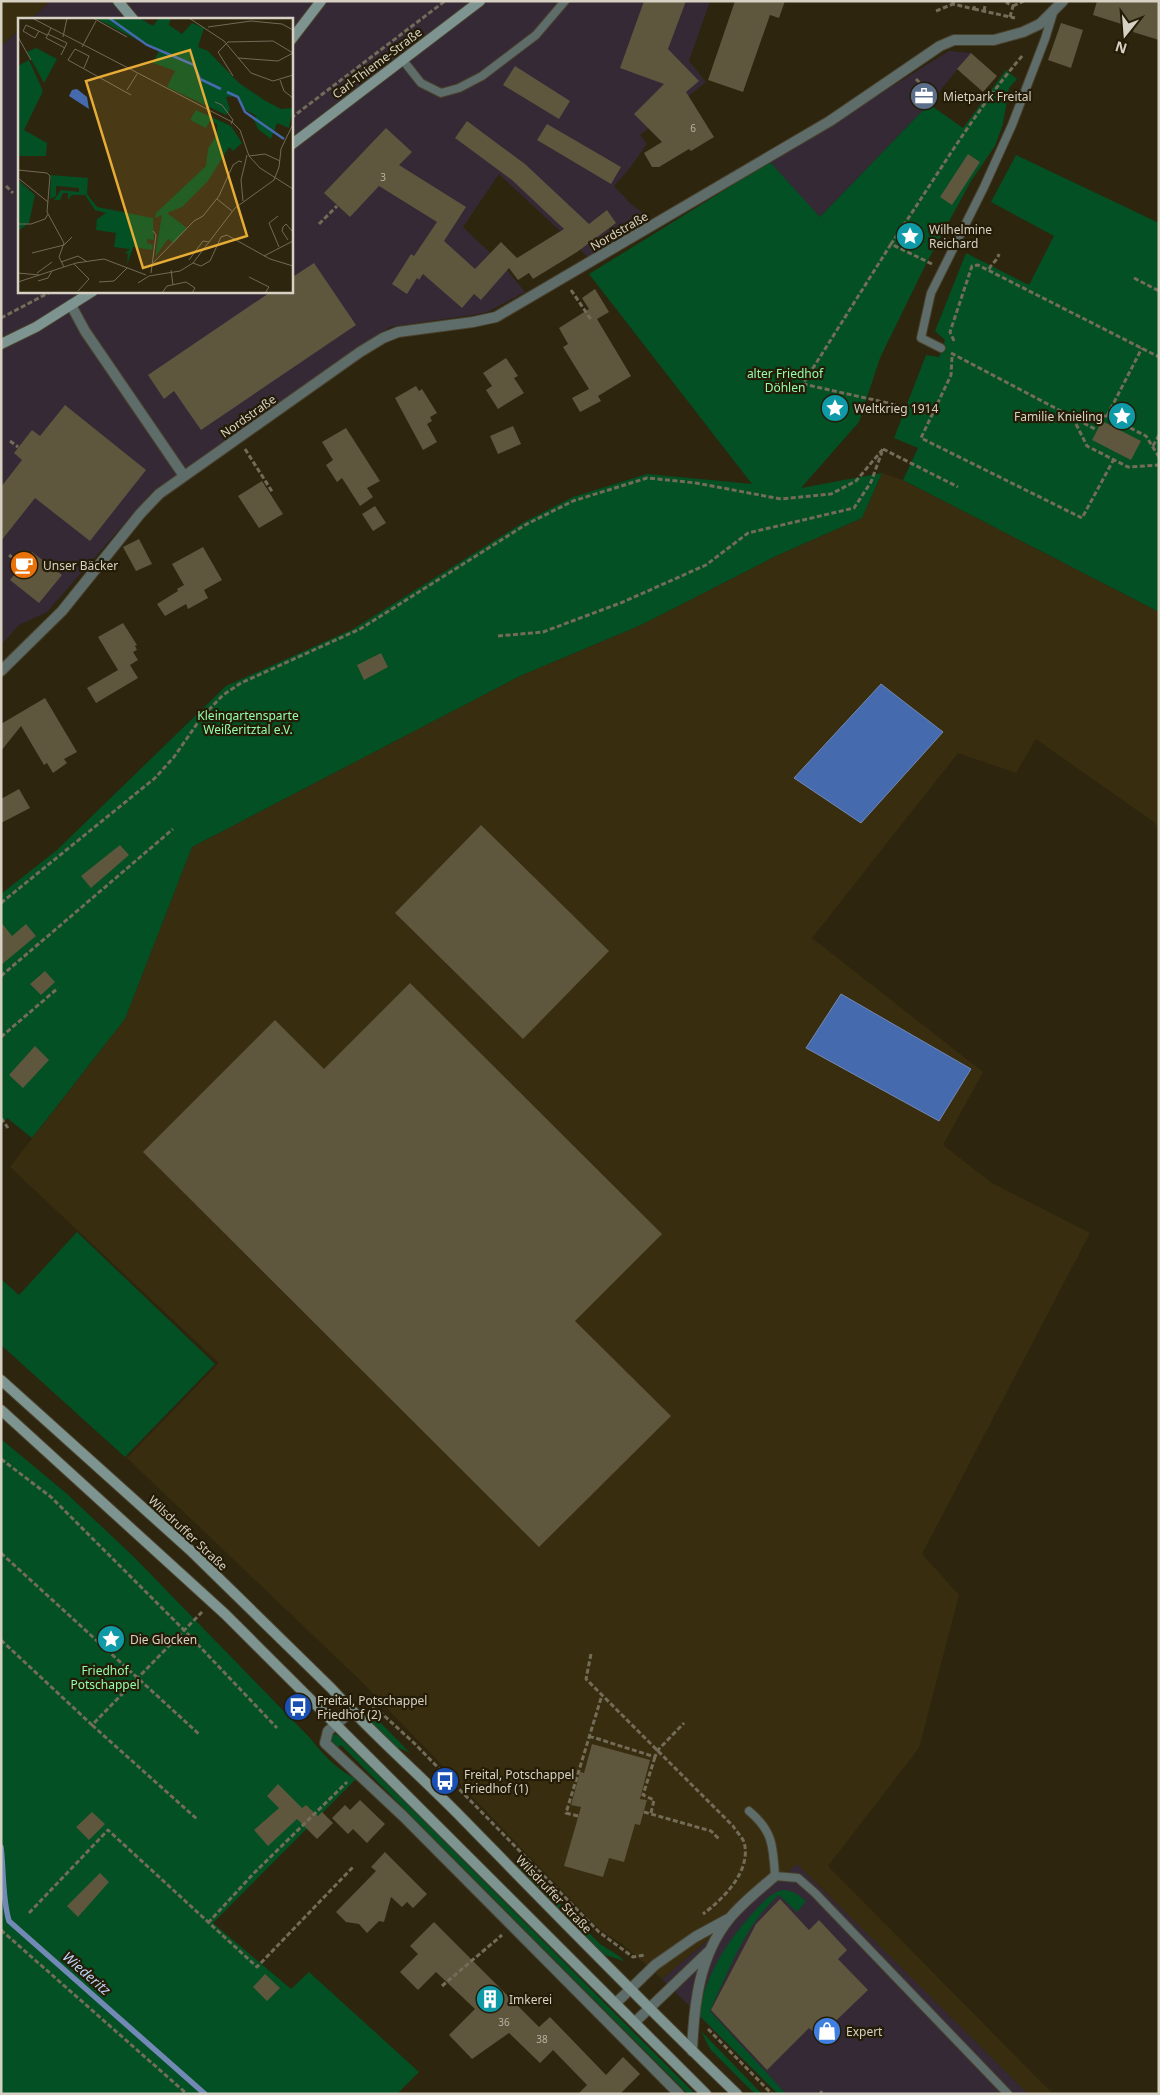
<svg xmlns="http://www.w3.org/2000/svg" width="1160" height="2095" font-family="'Noto Sans',sans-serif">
	<rect width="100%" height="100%" fill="#2e250f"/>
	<path fill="#352936" d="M 50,1 L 710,1 L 689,61 L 706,82 L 640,135 L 647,144 L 629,169 L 614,186 L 630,203 L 651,219 L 589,258 L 499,174 L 463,227 L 503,265 L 525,292 L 485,313 L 390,327 L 152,492 L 47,612 L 19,625 L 1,645 L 1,46 L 19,30 L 19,291 L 291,291 L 291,19 L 31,19 Z
		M 949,51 L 971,53 L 929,104 L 819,218 L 770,162 Z
		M 797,1864 L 822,1888 L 1028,2094 L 778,2094 L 662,1979 Z"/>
	<path fill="#382d0f" d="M 1,1 L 50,1 L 31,19 L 19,19 L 19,30 L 1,46 Z
		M 882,473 L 903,480 L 1159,612 L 1159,829 L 1155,823 L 1036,739 L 1016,773 L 958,753 L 812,938 L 983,1072 L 943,1145 L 992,1183 L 1090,1233 L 922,1554 L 959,1595 L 919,1748 L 828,1866 L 1053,2094 L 1028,2094 L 797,1864 L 662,1979 L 621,1943 L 600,1930 L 362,1682 L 127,1458 L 219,1363 L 10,1167 L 125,1019 L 192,847 L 520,676 L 641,625 L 776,556 L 862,518 Z"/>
	<path fill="#025023" d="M 1006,70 L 1017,79 L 1009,88 L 1003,124 L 995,146 L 971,181 L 927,262 L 880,358 L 859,422 L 801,488 L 882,473 L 862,518 L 776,556 L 641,625 L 520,676 L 192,847 L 125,1019 L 32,1138 L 7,1118 L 1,1124 L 1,894 L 57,850 L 226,686 L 353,629 L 524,522 L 573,497 L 647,474 L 752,484 L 589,274 L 770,162 L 820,217 L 929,104 L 963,128 Z
		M 1016,155 L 1159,223 L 1159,612 L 903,480 L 918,448 L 894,438 L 926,355 L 939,357 L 945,340 L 935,331 L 966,253 L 1029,285 L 1054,236 L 991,202 Z
		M 77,1232 L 215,1364 L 125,1457 L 1,1345 L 1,1279 L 19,1295 Z
		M 1,1439 L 66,1493 L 133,1556 L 310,1738 C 323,1754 337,1770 356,1779 L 213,1923 L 291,1989 L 309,1972 L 419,2072 L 397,2094 L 1,2094 Z
		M 360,1712 L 375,1717 L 410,1753 L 393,1745 Z
		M 333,1734 L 339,1735 L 695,2094 L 688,2094 L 341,1745 L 337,1748 L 331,1743 Z
		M 518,1862 L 600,1944 L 619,1956 L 624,1961 L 605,1955 L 596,1949 L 520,1873 L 518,1867 Z
		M 782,1890 C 792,1890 798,1894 806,1901 L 797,1912 L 779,1895 C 745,1924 729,1971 710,2011 L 786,2094 L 778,2094 L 699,2015 C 705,1976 726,1943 752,1914 C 761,1904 769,1894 782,1890 Z
		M 701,2031 L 762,2094 L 755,2094 L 710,2049 Z"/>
	<path fill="#466aae" stroke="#7289b5" d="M 881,684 L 943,732 L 861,823 L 794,778 Z
		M 841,994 L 971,1069 L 939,1121 L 806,1048 Z"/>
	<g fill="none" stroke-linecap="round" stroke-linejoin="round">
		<path stroke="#7289b5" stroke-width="5.5" d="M 1,1847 C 4,1872 2,1897 9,1921 L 205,2094"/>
	</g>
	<path fill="#5f563e" d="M 644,1 L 686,1 L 668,49 L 699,81 L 686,92 L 714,137 L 691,151 L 689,149 L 659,167 L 652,167 L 644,153 L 662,142 L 634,114 L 664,84 L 620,68 Z
		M 735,1 L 785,1 L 779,18 L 770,15 L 743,92 L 708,80 Z
		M 1097,1 L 1159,1 L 1159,40 L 1133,32 L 1134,28 L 1093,15 Z
		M 1061,23 L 1083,30 L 1071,68 L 1048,60 Z
		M 971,53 L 997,76 L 983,92 L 957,69 Z
		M 515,66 L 570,101 L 559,119 L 503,85 Z
		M 467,121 L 525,164 L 589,224 L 607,210 L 616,223 L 577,252 L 533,279 L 529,273 L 518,280 L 509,268 L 481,300 L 474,294 L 462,308 L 423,274 L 419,280 L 417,278 L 407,294 L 392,284 L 411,254 L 414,256 L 437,222 L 379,186 L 350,217 L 324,193 L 386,128 L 412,152 L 399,165 L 466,207 L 444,241 L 475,269 L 501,242 L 517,258 L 564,229 L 512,180 L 455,138 Z
		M 547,124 L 621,167 L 611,184 L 537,140 Z
		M 968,154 L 980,162 L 952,205 L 940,197 Z
		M 314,263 L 356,325 L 201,430 L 174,391 L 164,399 L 148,375 L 272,291 L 291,291 L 291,278 Z
		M 595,289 L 609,312 L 597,319 L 631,376 L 598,396 L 601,401 L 580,412 L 572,398 L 589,389 L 563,347 L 568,344 L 559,328 L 589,309 L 582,298 Z
		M 506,358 L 518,376 L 514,378 L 524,393 L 498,409 L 486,390 L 492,386 L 483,373 Z
		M 416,386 L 419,391 L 422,389 L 437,413 L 430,417 L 432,421 L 427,424 L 437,442 L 423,450 L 395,398 Z
		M 65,405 L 146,470 L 90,541 L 35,498 L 1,541 L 1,487 L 22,460 L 14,453 L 32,430 L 40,436 Z
		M 1102,421 L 1141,441 L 1131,460 L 1092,440 Z
		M 513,426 L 521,444 L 498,454 L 490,436 Z
		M 346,428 L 380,481 L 367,488 L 373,497 L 360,506 L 342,478 L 337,482 L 326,465 L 333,460 L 322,442 Z
		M 262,481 L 283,514 L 259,528 L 238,496 Z
		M 375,506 L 386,523 L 373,531 L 362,514 Z
		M 139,539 L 152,564 L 136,571 L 123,547 Z
		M 203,547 L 222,580 L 204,590 L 208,598 L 188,609 L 186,604 L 165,616 L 157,604 L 178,591 L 177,589 L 184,585 L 172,564 Z
		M 32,552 L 62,575 L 39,603 L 10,580 Z
		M 123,623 L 137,645 L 135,646 L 137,650 L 133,652 L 138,660 L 130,665 L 138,678 L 96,703 L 87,688 L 118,670 L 98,637 Z
		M 381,653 L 388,667 L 364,680 L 357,665 Z
		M 45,698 L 77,752 L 64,759 L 67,763 L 53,773 L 47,763 L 44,765 L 21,726 L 1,751 L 1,724 Z
		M 19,789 L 30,808 L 1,823 L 1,799 Z
		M 481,825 L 609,951 L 523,1039 L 395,913 Z
		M 120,845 L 129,855 L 91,888 L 81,876 Z
		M 1,922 L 12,936 L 26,924 L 36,936 L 1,965 Z
		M 45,971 L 55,982 L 41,995 L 30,984 Z
		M 410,983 L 662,1234 L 575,1321 L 671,1416 L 539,1547 L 143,1152 L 275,1020 L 324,1069 Z
		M 35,1046 L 49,1060 L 23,1088 L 9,1075 Z
		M 592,1744 L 650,1760 L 640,1799 L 647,1800 L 640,1825 L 635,1824 L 624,1862 L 609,1858 L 603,1877 L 564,1866 L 581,1807 L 571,1805 L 580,1772 L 584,1773 Z
		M 278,1784 L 302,1808 L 306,1805 L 318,1816 L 322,1812 L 333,1823 L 317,1839 L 297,1819 L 268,1846 L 254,1830 L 279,1808 L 267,1796 Z
		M 360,1800 L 385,1824 L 367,1843 L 353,1829 L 348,1834 L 332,1818 L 345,1805 L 350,1810 Z
		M 92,1812 L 105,1824 L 89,1840 L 76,1827 Z
		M 385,1852 L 427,1894 L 413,1908 L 407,1902 L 402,1907 L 391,1897 L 384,1922 L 379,1921 L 367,1933 L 359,1924 L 346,1922 L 336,1912 L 376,1871 L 371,1867 Z
		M 100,1873 L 109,1882 L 78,1917 L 67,1906 Z
		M 780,1899 L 809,1930 L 819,1920 L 847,1950 L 838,1959 L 868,1990 L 819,2037 L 809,2028 L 767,2070 L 711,2010 L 756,1924 Z
		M 434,1922 L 539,2027 L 550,2017 L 606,2075 L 623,2057 L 640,2074 L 620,2094 L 578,2094 L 587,2085 L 553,2050 L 540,2063 L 509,2033 L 472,2059 L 449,2035 L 475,2009 L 436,1972 L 418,1990 L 400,1972 L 418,1954 L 410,1946 Z
		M 265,1974 L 280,1988 L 267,2001 L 253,1987 Z"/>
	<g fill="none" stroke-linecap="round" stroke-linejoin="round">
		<defs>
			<path id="lane" d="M 402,59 L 421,83 L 441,93 L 459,88 L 482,76 L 536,35 L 565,1
				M 941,348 L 921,338 L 931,293 L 984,187 L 1012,125 L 1045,39 L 1053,13
				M 749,1811 C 773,1831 773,1846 775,1876 L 798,1878 L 815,1893 L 1008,2094"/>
			<path id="street" d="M 71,305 L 85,331 L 184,476
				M 1,671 L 62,611 L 140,514 L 159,494 L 360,352 L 383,338 L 398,332 L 473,322 L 496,317 L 830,121 L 940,46 L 954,40 L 994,40 L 1023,32 L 1040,24 L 1063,1
				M 352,1711 L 328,1731 L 325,1743 L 403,1816 L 679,2094
				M 616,2003 L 655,1965 L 695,1937 L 728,1919
				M 635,2022 L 708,1952
				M 692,2051 C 694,2004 699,1956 729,1919 C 742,1903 760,1889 775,1876"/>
			<path id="secondary" d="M 118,1 L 133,19
				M 291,40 L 321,1
				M 291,145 L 480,1
				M 1,344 L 36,327 L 93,291
				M 1,1380 L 190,1550 L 332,1689 C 372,1734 419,1774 461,1817 C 552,1910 643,2004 737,2094
				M 1,1410 L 225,1614 L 706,2094"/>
		</defs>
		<use href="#lane" stroke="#49412c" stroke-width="10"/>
		<use href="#street" stroke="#49412c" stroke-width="12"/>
		<use href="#secondary" stroke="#49412c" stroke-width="12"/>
		<path stroke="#736c59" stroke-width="3" stroke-dasharray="5 2.5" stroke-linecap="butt" d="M 953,1 L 953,4 L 974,9 L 975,4
			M 1008,1 L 1007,3 L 1013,6
			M 1013,6 L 1024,1
			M 974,9 L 1015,18
			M 936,11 L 953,4
			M 984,11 L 985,6
			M 1010,17 L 1013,6
			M 916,79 L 929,92 L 924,96
			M 291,118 L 445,1
			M 6,186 L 13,193
			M 319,224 L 337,206
			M 891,244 L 803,384 L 897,405
			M 932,264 L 891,244 C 934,181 973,113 1023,55
			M 989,269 C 992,263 997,261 999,254
			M 1134,278 L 1159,291
			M 571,290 L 592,321
			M 1,318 L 52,291
			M 954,341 L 950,332 L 972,266 L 978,265 L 1159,357
			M 951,353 L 1097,430
			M 952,357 L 951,375 L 921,438 L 1082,518 L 1114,459
			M 1107,416 L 1142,348
			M 10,441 L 18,447
			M 1153,446 L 1159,435
			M 245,449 L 273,493
			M 883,449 L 958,487
			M 1159,457 L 1146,436 L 1107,416 L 1072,416 L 1087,446 L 1128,467 L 1159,465
			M 9,555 L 23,565
			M 498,636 L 543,632 L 623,602 L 706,565 L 748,533 L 854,508 L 871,482 L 882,452
			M 1,903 L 155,778 L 174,757 L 201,718 L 223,695 L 241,683 L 360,629 L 525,525 L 573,501 L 647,478 L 696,483 L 781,499 L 831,494 L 856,481 L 883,449
			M 1,976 L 173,829
			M 1,1037 L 58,988
			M 1,1118 L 8,1128
			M 1,1459 L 51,1497 L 185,1631 L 277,1728
			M 1,1553 L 200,1735
			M 1,1640 L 92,1725 L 202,1612
			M 591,1654 L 586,1679 L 733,1826 C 736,1831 742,1837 744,1842 C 752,1871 723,1899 703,1914
			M 372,1708 L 379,1711 L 414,1743 L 599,1932 L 633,1957 L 645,1955
			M 92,1725 L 198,1820
			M 589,1736 L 655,1757 L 657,1751 L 684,1723
			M 644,1812 L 711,1831 L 719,1839
			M 651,1813 L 654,1800 L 643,1795 L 655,1757
			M 578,1816 L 566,1813 L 602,1695
			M 29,1913 L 108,1830 L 257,1967 L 353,1867
			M 208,1923 L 254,1873 L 347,1782
			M 1,1930 L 187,2094
			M 442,1986 L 502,1935
			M 708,2029 L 772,2094
			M 820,2094 L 822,2091"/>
		<use href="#lane" stroke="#5e6c6a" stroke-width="8"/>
		<use href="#street" stroke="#5e6c6a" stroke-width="10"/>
		<use href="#secondary" stroke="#7d9490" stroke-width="10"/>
	</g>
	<defs>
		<symbol id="office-disc" viewBox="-11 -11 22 22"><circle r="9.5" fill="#5c6f8a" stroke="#241c06"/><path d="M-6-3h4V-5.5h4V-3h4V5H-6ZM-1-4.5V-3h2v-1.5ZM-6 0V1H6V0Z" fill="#fff"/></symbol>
		<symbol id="sight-disc" viewBox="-11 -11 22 22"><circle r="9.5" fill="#0f9aa8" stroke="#241c06"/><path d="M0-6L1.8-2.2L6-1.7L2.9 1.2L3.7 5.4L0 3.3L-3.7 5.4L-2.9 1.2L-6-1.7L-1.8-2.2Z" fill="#fff"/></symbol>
		<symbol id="cafe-disc" viewBox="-11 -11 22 22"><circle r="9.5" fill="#e8710a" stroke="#241c06"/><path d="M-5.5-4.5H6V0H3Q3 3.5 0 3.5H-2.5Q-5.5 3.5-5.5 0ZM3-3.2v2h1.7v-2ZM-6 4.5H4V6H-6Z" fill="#fff"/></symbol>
		<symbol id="bus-disc" viewBox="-11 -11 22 22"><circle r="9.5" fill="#1a4fb4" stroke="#241c06"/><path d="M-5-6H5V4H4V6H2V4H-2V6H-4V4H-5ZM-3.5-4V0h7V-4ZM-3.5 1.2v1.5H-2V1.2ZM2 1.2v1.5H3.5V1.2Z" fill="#fff"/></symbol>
		<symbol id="building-disc" viewBox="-11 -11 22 22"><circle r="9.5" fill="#0f9aa8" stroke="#241c06"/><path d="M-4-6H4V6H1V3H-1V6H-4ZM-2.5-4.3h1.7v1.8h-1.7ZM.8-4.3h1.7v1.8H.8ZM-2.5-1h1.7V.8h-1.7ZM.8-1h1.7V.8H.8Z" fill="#fff"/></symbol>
		<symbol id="shop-disc" viewBox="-11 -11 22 22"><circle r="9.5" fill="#3f7fe0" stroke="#241c06"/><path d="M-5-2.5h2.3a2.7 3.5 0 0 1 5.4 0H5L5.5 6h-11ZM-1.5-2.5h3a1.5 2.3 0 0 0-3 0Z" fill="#fff"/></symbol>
	</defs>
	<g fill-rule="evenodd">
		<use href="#office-disc" x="908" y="80" width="32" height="32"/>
		<use href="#sight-disc" x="894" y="220" width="32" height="32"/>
		<use href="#sight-disc" x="819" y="392" width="32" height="32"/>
		<use href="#sight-disc" x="1106" y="400" width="32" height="32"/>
		<use href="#cafe-disc" x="8" y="549" width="32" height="32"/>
		<use href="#sight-disc" x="95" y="1623" width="32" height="32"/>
		<use href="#bus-disc" x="282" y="1691" width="32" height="32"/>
		<use href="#bus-disc" x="429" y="1765" width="32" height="32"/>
		<use href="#building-disc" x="474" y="1983" width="32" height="32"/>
		<use href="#shop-disc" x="811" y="2015" width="32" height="32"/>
	</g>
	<g text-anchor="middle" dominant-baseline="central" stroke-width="4.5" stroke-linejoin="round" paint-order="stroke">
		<g font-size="10" fill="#b9b2a2">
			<text x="693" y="128">6</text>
			<text x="383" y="177">3</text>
			<text x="504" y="2022">36</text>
			<text x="542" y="2039">38</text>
		</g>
		<g font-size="12" fill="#d7d1c4" stroke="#241c06">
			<text transform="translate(377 63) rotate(-37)">Carl-Thieme-Straße</text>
			<text transform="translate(619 231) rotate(-30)">Nordstraße</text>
			<text transform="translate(248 416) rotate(-35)">Nordstraße</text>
			<text transform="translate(188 1533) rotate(43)">Wilsdruffer Straße</text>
			<text transform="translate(554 1894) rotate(46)">Wilsdruffer Straße</text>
		</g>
		<g font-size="12" fill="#d7d1c4" stroke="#241c06" text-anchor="start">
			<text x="943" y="96">Mietpark Freital</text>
			<text x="929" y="229">Wilhelmine<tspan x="929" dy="14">Reichard</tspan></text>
			<text x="854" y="408">Weltkrieg 1914</text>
			<text x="1103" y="416" text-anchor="end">Familie Knieling</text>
			<text x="43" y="565">Unser Bäcker</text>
			<text x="130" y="1639">Die Glocken</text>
			<text x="317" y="1700">Freital, Potschappel<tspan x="317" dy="14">Friedhof (2)</tspan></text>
			<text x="464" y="1774">Freital, Potschappel<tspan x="464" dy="14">Friedhof (1)</tspan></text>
			<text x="509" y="1999">Imkerei</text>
			<text x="846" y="2031">Expert</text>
		</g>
		<g font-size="12" fill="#94fcad" stroke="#241c06">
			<text x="785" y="373">alter Friedhof<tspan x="785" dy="14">Döhlen</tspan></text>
			<text x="248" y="715">Kleingartensparte<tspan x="248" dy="14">Weißeritztal e.V.</tspan></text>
			<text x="105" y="1670">Friedhof<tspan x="105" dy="14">Potschappel</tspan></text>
		</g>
		<g font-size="14" font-style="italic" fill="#bfd4fb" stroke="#241c06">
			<text transform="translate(87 1973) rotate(41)">Wiederitz</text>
		</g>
	</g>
	<g transform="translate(18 18)">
		<rect width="275" height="275" fill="#2e250f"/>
		<path d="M 121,0 L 135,8 L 141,0 L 153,0 L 151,7 L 164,16 L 174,5 L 186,10 L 180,29 L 190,33 L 221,65 L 246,82 L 263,91 L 275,90 L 271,110 L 259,105 L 253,121 L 240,111 L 236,102 L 238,98 L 226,91 L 218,78 L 208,79 L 212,92 L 208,97 L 149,69 L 157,53 L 135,45 L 141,33 L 79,1 ZM 18,30 L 39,41 L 26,65 L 9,34 ZM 11,42 L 25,73 L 6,112 L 29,125 L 28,138 L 0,138 L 0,48 ZM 178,92 L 213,108 L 224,125 L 215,133 L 211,129 L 190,163 L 164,189 L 149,195 L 169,210 L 156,225 L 150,221 L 137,239 L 144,197 L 137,200 L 138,195 L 188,148 L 190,131 L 199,116 L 199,106 L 192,103 L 188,110 L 172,102 ZM 33,157 L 70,160 L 69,176 L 79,189 L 135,200 L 136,222 L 129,221 L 129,225 L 135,227 L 134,232 L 115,229 L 109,247 L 110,236 L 107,235 L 112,231 L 96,229 L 98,215 L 78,212 L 79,201 L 88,195 L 77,192 L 67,177 L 54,177 L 50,182 L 50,175 L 45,175 L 42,182 L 36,182 L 43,172 L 61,174 L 61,170 L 38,168 L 38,178 L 32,181 ZM 0,162 L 17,177 L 11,205 L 0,213 Z" fill="#025023"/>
		<path d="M 59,71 L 69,79 L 71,91 L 51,78 L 54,72 Z" fill="#466aae"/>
		<path fill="none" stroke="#466aae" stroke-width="2.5" d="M 91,0 L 129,27 L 176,47 L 182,61 L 203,71M 209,74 L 220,79 L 227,94 L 266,121"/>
		<path fill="none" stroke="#726a57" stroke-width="1" d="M 14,0 L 214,104 L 222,112 L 231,138 L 247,136 L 262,143M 75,0 L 109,19M 171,0 L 206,23 L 233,55 L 255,63 L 275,57M 190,9 L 233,3 L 264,6 L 275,12M 33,10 L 28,20 L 47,30M 21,13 L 17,20 L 5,13 L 8,7 L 29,17M 30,16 L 49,25 L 43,37M 0,19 L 13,42M 45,19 L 49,0M 64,29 L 78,3M 66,50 L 71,38 L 57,31 L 50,42 L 113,77M 215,58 L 200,34 L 210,24 L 255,23 L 275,35 L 260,43 L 220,40M 262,62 L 266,73 L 275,80M 109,72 L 119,56M 197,84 L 204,87 L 215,102 L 213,106M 231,138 L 242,150 L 275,171M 0,152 L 29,155 L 32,158 L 29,194 L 46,225 L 41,239 L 46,249M 0,160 L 30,184M 199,181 L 214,193M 225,183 L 223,162 L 229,137M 260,198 L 251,205 L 261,229M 0,206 L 13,206 L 27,201 L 30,196M 270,222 L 264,213 L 265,209 L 268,206 L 275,214M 14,235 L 46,227 L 54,219M 246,238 L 275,223M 171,242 L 185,223 L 191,224M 43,244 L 60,238 L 68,243M 135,245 L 176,203 L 185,198 L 201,178 L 215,147 L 221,143 L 224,144M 175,245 L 183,248 L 192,243 L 203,219 L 209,217 L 252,241 L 275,248M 56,246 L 71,261 L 60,273M 153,252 L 155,267M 0,255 L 21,257M 19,255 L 34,244M 133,255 L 138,217 L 135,213M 231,259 L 251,269 L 247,275M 20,263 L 30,260 L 34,253M 0,264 L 58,245 L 86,241 L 128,257M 81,264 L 96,263 L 109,250M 120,265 L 131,258 L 162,253 L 175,245 L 217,190 L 256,162 L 261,149 L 263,131 L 275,106M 144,275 L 149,268 L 168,264 L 177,270 L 174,275"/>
		<path fill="#e6ac36" fill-opacity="0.15" stroke="#e6ac36" stroke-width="2.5" d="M 172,32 L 229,218 L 125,250 L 68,63 Z"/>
		<rect width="275" height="275" fill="none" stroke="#d7d1c4" stroke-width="2.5"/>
	</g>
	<rect width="1160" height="2095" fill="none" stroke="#d7d1c4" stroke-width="5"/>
	<g transform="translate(1125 35) rotate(197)" stroke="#241c06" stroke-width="4" paint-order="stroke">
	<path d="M0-4L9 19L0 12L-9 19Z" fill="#d7d1c4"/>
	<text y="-8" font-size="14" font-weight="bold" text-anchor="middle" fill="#d7d1c4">N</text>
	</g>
</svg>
